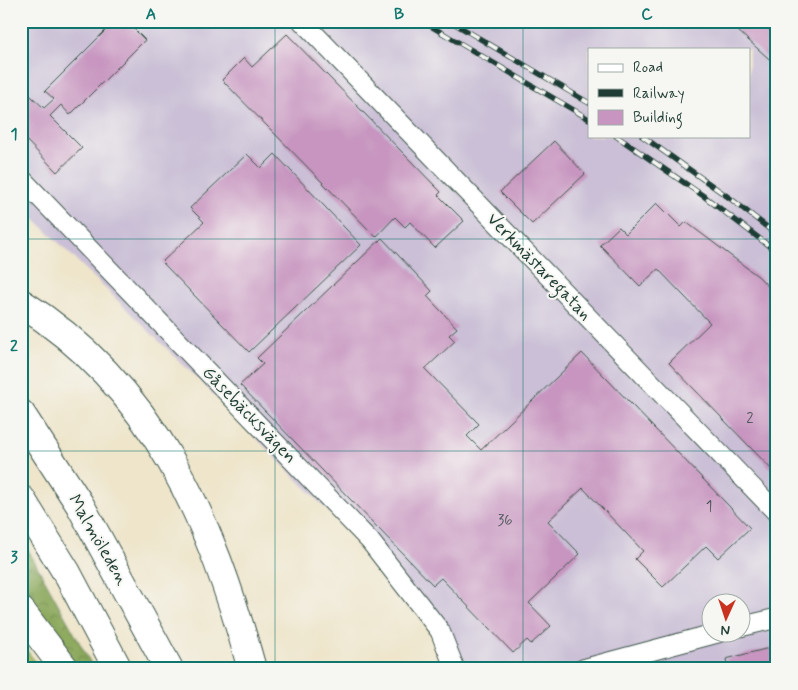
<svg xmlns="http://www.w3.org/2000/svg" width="798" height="690" font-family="Mynerve,sans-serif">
	<defs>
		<pattern id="grass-tufts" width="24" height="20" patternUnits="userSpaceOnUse" patternTransform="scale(1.25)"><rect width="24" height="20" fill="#afc266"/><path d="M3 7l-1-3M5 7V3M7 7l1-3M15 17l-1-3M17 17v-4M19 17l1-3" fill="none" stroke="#8e9f55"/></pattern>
		<pattern id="forest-crowns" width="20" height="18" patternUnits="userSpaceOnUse" patternTransform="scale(1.25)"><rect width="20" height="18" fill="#8ba85b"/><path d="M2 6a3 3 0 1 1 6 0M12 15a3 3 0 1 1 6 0" fill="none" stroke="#718a4c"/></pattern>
	</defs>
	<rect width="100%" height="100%" fill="#f6f6f2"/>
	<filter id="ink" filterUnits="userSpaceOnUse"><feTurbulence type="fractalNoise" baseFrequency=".02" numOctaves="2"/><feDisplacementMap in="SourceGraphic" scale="10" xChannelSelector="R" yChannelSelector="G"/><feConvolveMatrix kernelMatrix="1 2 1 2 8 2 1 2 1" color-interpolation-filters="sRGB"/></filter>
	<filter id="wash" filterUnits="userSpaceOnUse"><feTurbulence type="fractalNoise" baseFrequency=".0096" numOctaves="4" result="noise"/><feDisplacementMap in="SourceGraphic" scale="20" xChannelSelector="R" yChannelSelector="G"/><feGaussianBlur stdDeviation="1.12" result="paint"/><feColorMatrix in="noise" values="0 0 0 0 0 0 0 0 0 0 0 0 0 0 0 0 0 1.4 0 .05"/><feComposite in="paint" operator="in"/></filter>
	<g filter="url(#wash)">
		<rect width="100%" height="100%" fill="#eee5cb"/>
		<path fill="#cabfd6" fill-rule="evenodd" d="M 21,21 L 777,21 L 777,669 L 456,669 L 424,608 L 204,385 L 21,206 ZM 589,49 L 749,49 L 749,136 L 589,136 ZM 710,602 L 740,602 L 740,632 L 710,632 Z"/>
		<path fill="url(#grass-tufts)" stroke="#67804d" d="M 21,642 L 40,669 L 21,669 Z"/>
		<path fill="url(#forest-crowns)" stroke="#557248" d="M 21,537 L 94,669 L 78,669 L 21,596 Z"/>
		<g id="blocks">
			<path fill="#c795c0" d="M 115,21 L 126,21 L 145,40 L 70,115 L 61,105 L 50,116 L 82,148 L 57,172 L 21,135 L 21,87 L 44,108 L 54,99 L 45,91 Z
				M 727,21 L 760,21 L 777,37 L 777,66 Z
				M 21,24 L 26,29 L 21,34 Z
				M 287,34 L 441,192 L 438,195 L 464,221 L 435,248 L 410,222 L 405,227 L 395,217 L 376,237 L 222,80 L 244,58 L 252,67 Z
				M 554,141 L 585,174 L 532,224 L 500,192 Z
				M 247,154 L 261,168 L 275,154 L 361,245 L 249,352 L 162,262 L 204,222 L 190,208 Z
				M 657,203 L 681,227 L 686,222 L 759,277 L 777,296 L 777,475 L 669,363 L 710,323 L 658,269 L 640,286 L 600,245 L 619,227 L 626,234 Z
				M 382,238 L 432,291 L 427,296 L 457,328 L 449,335 L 455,341 L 425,369 L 479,424 L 467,436 L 481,450 L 582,353 L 750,528 L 718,558 L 706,546 L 663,587 L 635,559 L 643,551 L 583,488 L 548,521 L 580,554 L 529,603 L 551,626 L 531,644 L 527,640 L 513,653 L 441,578 L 433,585 L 240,385 L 263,364 L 257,358 Z
				M 777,646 L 777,669 L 728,669 L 726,659 Z"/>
		</g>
	</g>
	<g filter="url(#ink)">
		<use href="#blocks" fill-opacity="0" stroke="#3e564b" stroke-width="1"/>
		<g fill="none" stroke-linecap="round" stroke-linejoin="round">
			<defs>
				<path id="street" d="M 302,21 L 777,513
					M 21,178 L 370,541 L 440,631 L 455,669
					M 740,627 L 777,618
					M 583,669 L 721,632"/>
				<path id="highway" d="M 21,303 C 156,388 211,521 252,669
					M 21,414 L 80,505 L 169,669
					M 21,499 L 67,573 L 118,669
					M 21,611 L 65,669"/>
			</defs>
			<use href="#street" stroke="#3e564b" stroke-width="21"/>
			<use href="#highway" stroke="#3e564b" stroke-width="30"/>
			<path stroke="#3e564b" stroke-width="3" stroke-dasharray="1 4" stroke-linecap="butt" d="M 21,658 L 30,669"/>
			<use href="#street" stroke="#fff" stroke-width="19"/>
			<use href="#highway" stroke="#fff" stroke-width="28"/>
			<defs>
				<path id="rail" d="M 422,21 L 589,119
					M 450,21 L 589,103
					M 616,136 L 705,197 L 777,252
					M 642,136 L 731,199 L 777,235"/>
			</defs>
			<use href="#rail" stroke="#1f3d34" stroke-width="5.5"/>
			<use href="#rail" stroke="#f6f6f2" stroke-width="4" stroke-dasharray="11" stroke-linecap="butt"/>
		</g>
	</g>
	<path fill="none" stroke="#0f766e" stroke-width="1" stroke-opacity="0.55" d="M 275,21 L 275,669M 523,21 L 523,669M 21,239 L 777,239M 21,451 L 777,451"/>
	<g text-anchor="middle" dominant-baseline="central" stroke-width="4" stroke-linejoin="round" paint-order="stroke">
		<g font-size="15" fill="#495357">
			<text x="750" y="419">2</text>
			<text x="709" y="507">1</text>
			<text x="505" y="521">36</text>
		</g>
		<g font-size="18" fill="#1f3d34" stroke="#f6f6f2">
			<text transform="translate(539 267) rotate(46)">Verkmästaregatan</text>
			<text transform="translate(249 415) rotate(46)">Gåsebäcksvägen</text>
			<text transform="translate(98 540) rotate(60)">Malmöleden</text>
		</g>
	</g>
	<rect width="798" height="690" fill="none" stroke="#f6f6f2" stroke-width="55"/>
	<rect x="588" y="48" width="162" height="90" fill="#f6f6f2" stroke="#a0aca6"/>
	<rect x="598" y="64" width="25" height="8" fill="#ffffff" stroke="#a0aca6"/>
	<text x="633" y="72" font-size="15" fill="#1f3d34">Road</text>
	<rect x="598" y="89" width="25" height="8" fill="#1f3d34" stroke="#a0aca6"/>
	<text x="633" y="98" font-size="15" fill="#1f3d34">Railway</text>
	<rect x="598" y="110" width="25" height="15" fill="#c795c0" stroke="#a0aca6"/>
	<text x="633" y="122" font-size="15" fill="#1f3d34">Building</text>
	<g transform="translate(726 618) rotate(183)"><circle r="24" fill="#f6f6f2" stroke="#a0aca6"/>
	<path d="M0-4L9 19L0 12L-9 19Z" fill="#c8321e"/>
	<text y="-8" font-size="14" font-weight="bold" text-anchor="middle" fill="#1f3d34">N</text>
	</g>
	<rect x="28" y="28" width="742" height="634" fill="none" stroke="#0f766e" stroke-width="2"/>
	<g font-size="16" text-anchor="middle" font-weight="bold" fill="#0f766e">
		<text x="151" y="19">A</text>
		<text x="399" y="19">B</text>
		<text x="647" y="19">C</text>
		<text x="14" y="139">1</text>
		<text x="14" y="351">2</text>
		<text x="14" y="562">3</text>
	</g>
</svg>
